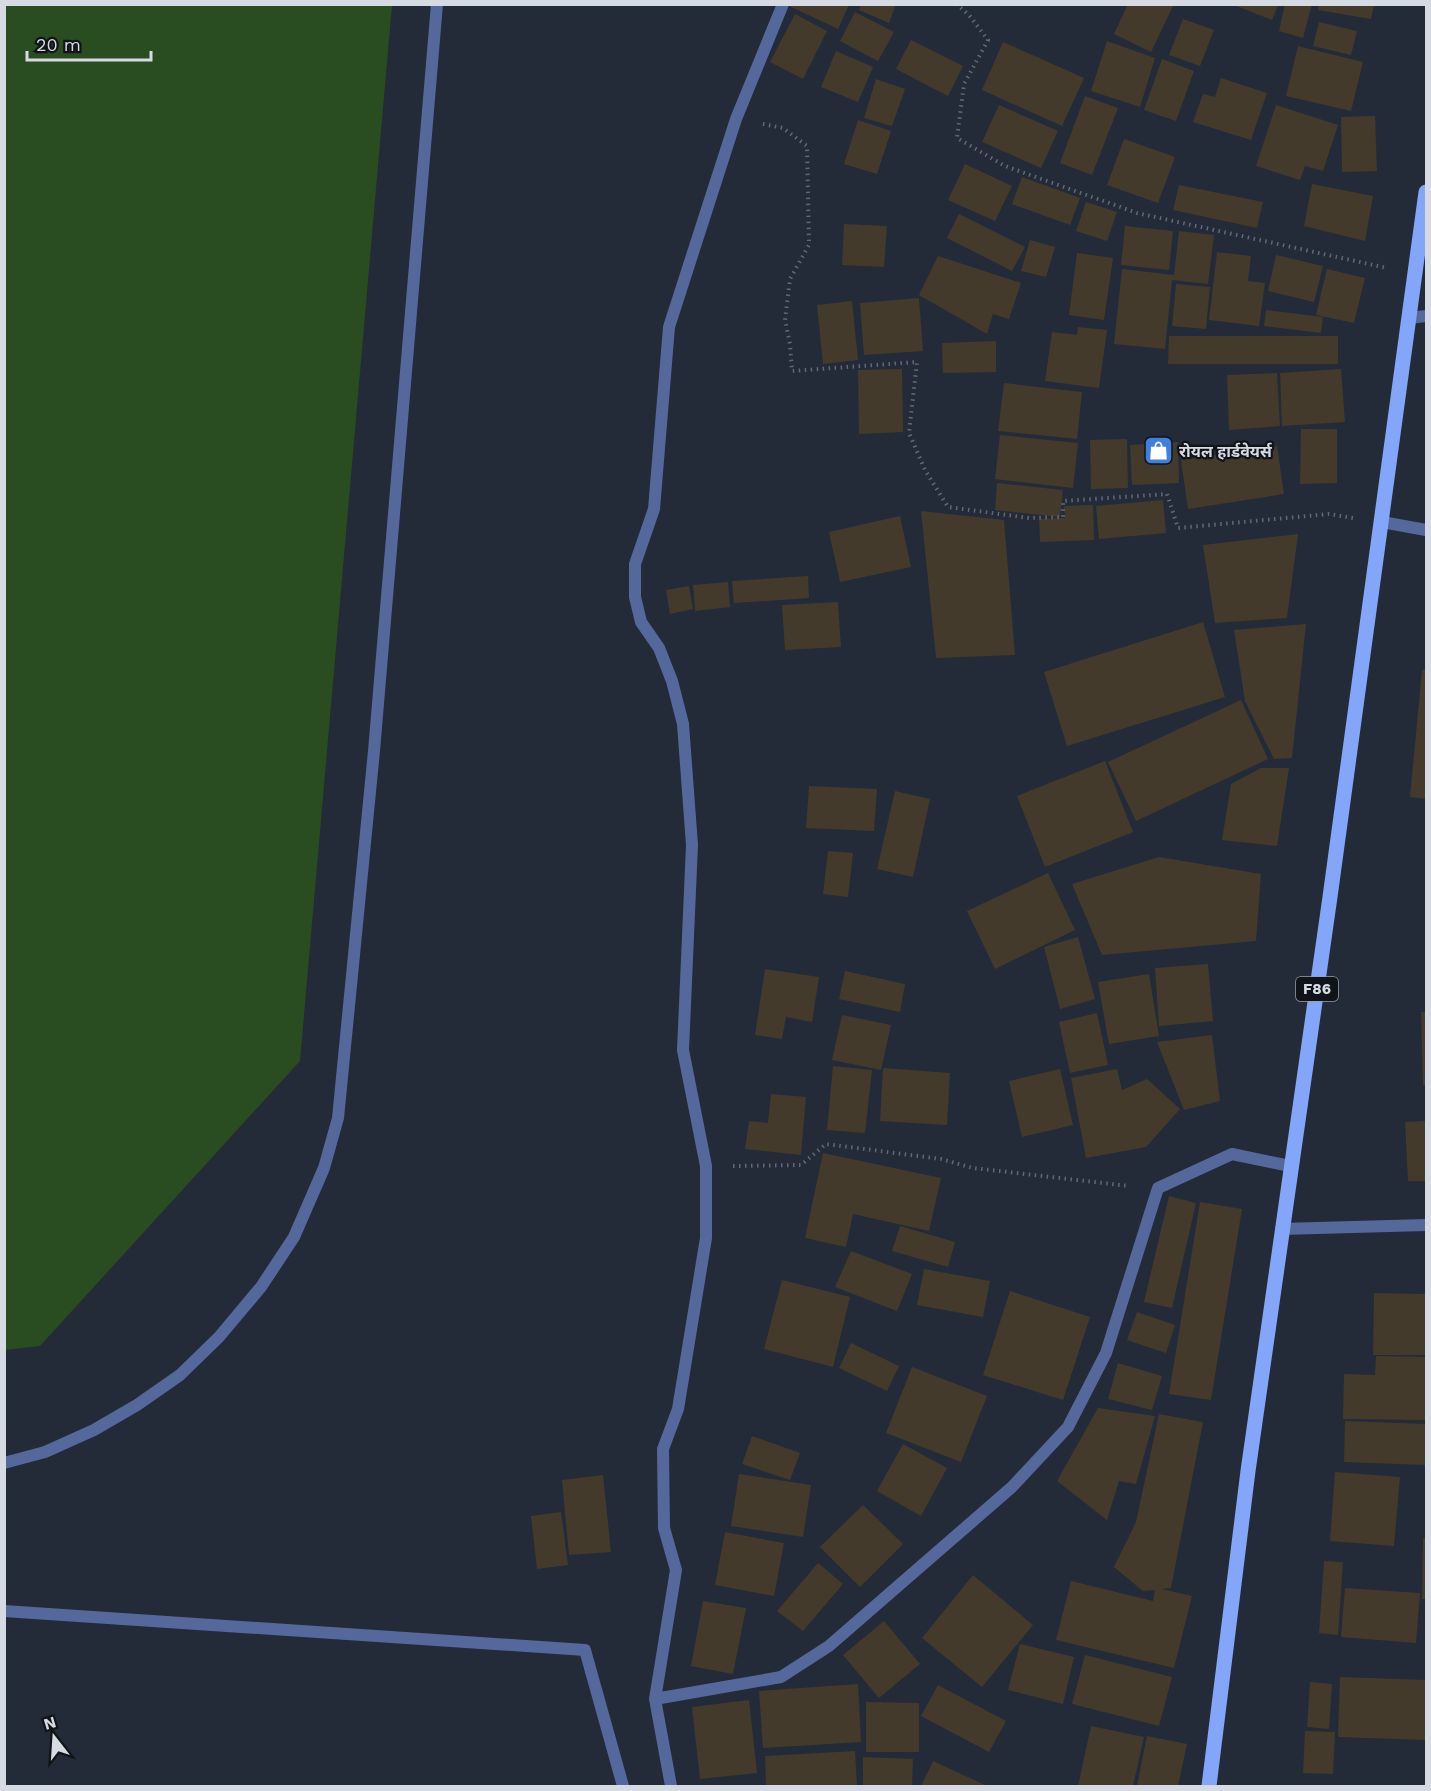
<svg xmlns="http://www.w3.org/2000/svg" width="1431" height="1791" font-family="'Work Sans','Noto Sans Devanagari',sans-serif">
	<rect width="100%" height="100%" fill="#232b38"/>
	<path fill="#294c20" d="M 5,4 L 392,5 L 300,1061 L 40,1346 L 5,1350 Z"/>
	<path fill="#433a2c" d="M 785,4 L 847,4 L 849,5 L 838,29 Z
		M 861,4 L 896,4 L 889,23 L 859,10 Z
		M 1128,4 L 1174,4 L 1151,52 L 1114,34 Z
		M 1285,4 L 1312,4 L 1303,38 L 1279,31 Z
		M 1319,4 L 1374,4 L 1371,19 L 1318,10 Z
		M 1234,5 L 1278,5 L 1272,20 Z
		M 855,12 L 894,32 L 878,61 L 840,41 Z
		M 795,14 L 827,31 L 803,79 L 770,62 Z
		M 1183,19 L 1214,30 L 1200,66 L 1169,55 Z
		M 1319,22 L 1357,31 L 1351,55 L 1313,46 Z
		M 911,40 L 963,66 L 948,96 L 896,69 Z
		M 1107,41 L 1155,58 L 1140,107 L 1091,91 Z
		M 1003,42 L 1084,78 L 1062,126 L 982,90 Z
		M 1298,46 L 1363,62 L 1351,111 L 1286,96 Z
		M 836,51 L 873,67 L 858,102 L 821,87 Z
		M 1162,59 L 1194,71 L 1176,121 L 1144,110 Z
		M 1221,78 L 1267,93 L 1251,140 L 1193,122 L 1203,94 L 1215,97 Z
		M 876,79 L 905,89 L 892,126 L 864,118 Z
		M 1085,96 L 1118,108 L 1092,175 L 1060,163 Z
		M 999,105 L 1058,131 L 1041,168 L 982,142 Z
		M 1276,105 L 1338,125 L 1323,171 L 1305,166 L 1300,180 L 1256,166 Z
		M 1375,116 L 1377,171 L 1342,172 L 1341,117 Z
		M 858,120 L 891,131 L 877,174 L 844,164 Z
		M 1124,139 L 1175,157 L 1158,203 L 1107,185 Z
		M 965,164 L 1012,186 L 995,221 L 948,200 Z
		M 1022,177 L 1080,198 L 1070,225 L 1012,204 Z
		M 1312,184 L 1373,196 L 1365,241 L 1304,226 Z
		M 1179,185 L 1263,202 L 1257,228 L 1173,210 Z
		M 1086,202 L 1117,212 L 1107,241 L 1076,231 Z
		M 959,214 L 1025,247 L 1012,271 L 947,238 Z
		M 844,224 L 887,226 L 884,267 L 842,265 Z
		M 1125,226 L 1173,231 L 1169,270 L 1121,265 Z
		M 1179,231 L 1214,235 L 1208,284 L 1172,280 L 1165,349 L 1114,344 L 1122,269 L 1174,275 Z
		M 1030,240 L 1055,247 L 1046,277 L 1021,271 Z
		M 1217,252 L 1251,256 L 1248,281 L 1265,283 L 1259,326 L 1209,320 Z
		M 1077,253 L 1113,258 L 1104,320 L 1069,315 Z
		M 1276,255 L 1323,266 L 1314,302 L 1268,291 Z
		M 938,256 L 1021,283 L 1009,319 L 993,314 L 987,334 L 919,295 Z
		M 1327,269 L 1365,278 L 1354,323 L 1316,315 Z
		M 1176,284 L 1210,287 L 1206,329 L 1172,326 Z
		M 919,298 L 923,351 L 864,355 L 860,303 Z
		M 852,301 L 858,360 L 823,364 L 817,305 Z
		M 1266,310 L 1323,317 L 1321,333 L 1264,326 Z
		M 1078,327 L 1107,330 L 1099,388 L 1045,381 L 1052,332 L 1077,335 Z
		M 1169,336 L 1338,336 L 1338,364 L 1168,364 Z
		M 996,341 L 996,372 L 943,373 L 942,343 Z
		M 902,369 L 903,432 L 859,434 L 858,370 Z
		M 1341,369 L 1345,422 L 1282,426 L 1280,373 Z
		M 1277,373 L 1280,426 L 1229,430 L 1227,375 Z
		M 1004,383 L 1082,392 L 1077,439 L 998,431 Z
		M 1301,429 L 1337,429 L 1337,483 L 1300,484 Z
		M 1000,435 L 1078,443 L 1073,488 L 995,479 Z
		M 1127,439 L 1128,488 L 1091,489 L 1090,440 Z
		M 1178,442 L 1179,483 L 1132,485 L 1130,445 Z
		M 1277,446 L 1284,494 L 1188,509 L 1181,460 Z
		M 997,483 L 1063,490 L 1060,517 L 995,510 Z
		M 1163,500 L 1166,533 L 1099,539 L 1096,506 Z
		M 1093,505 L 1094,540 L 1040,542 L 1039,519 L 1065,518 L 1064,506 Z
		M 921,511 L 1004,520 L 1015,655 L 936,658 Z
		M 900,516 L 911,567 L 840,582 L 829,532 Z
		M 1298,534 L 1287,618 L 1215,623 L 1203,545 Z
		M 808,576 L 809,598 L 734,603 L 732,581 Z
		M 728,582 L 730,607 L 695,611 L 693,585 Z
		M 689,586 L 693,609 L 670,614 L 666,590 Z
		M 838,602 L 841,647 L 785,650 L 782,605 Z
		M 1203,622 L 1225,697 L 1067,746 L 1044,672 Z
		M 1306,624 L 1292,758 L 1274,759 L 1245,701 L 1234,630 Z
		M 1422,670 L 1426,670 L 1426,799 L 1410,797 Z
		M 1241,700 L 1268,759 L 1136,821 L 1108,762 Z
		M 1105,761 L 1133,832 L 1045,867 L 1017,796 Z
		M 1261,768 L 1289,768 L 1277,846 L 1222,840 L 1231,784 Z
		M 809,786 L 877,789 L 874,831 L 806,828 Z
		M 895,791 L 930,799 L 913,877 L 877,869 Z
		M 828,851 L 853,853 L 848,897 L 823,894 Z
		M 1159,857 L 1261,874 L 1256,941 L 1102,955 L 1072,884 Z
		M 1048,873 L 1075,930 L 995,969 L 967,911 Z
		M 1078,937 L 1095,999 L 1060,1009 L 1044,947 Z
		M 1208,964 L 1213,1021 L 1159,1026 L 1155,968 Z
		M 765,969 L 819,977 L 812,1022 L 786,1017 L 782,1039 L 755,1035 Z
		M 845,971 L 905,984 L 900,1012 L 839,999 Z
		M 1149,974 L 1159,1036 L 1109,1044 L 1098,982 Z
		M 1421,1012 L 1426,1012 L 1426,1085 L 1423,1085 Z
		M 1097,1013 L 1108,1065 L 1070,1073 L 1059,1022 Z
		M 842,1015 L 891,1025 L 881,1070 L 832,1060 Z
		M 1212,1035 L 1220,1101 L 1184,1110 L 1157,1042 Z
		M 833,1066 L 872,1070 L 865,1133 L 827,1130 Z
		M 883,1068 L 950,1073 L 947,1125 L 880,1121 Z
		M 1060,1069 L 1073,1125 L 1022,1137 L 1009,1081 Z
		M 1117,1069 L 1122,1090 L 1147,1079 L 1180,1109 L 1146,1147 L 1086,1158 L 1071,1078 Z
		M 771,1094 L 806,1097 L 801,1155 L 745,1149 L 749,1121 L 768,1123 Z
		M 1426,1121 L 1426,1181 L 1408,1181 L 1405,1122 Z
		M 823,1153 L 941,1178 L 929,1231 L 853,1214 L 846,1247 L 805,1238 Z
		M 1169,1196 L 1196,1203 L 1172,1308 L 1144,1302 Z
		M 1200,1202 L 1242,1209 L 1211,1400 L 1169,1394 Z
		M 900,1226 L 955,1242 L 948,1267 L 892,1251 Z
		M 851,1251 L 912,1274 L 897,1311 L 835,1287 Z
		M 924,1269 L 990,1281 L 983,1317 L 917,1305 Z
		M 782,1280 L 850,1297 L 833,1367 L 764,1349 Z
		M 1010,1291 L 1090,1317 L 1063,1400 L 983,1375 Z
		M 1374,1293 L 1426,1294 L 1426,1355 L 1373,1355 Z
		M 1137,1312 L 1175,1325 L 1166,1353 L 1127,1340 Z
		M 851,1343 L 899,1366 L 887,1391 L 839,1368 Z
		M 1376,1356 L 1426,1357 L 1426,1420 L 1343,1419 L 1344,1374 L 1375,1375 Z
		M 1118,1363 L 1162,1376 L 1152,1410 L 1108,1399 Z
		M 912,1367 L 987,1396 L 961,1462 L 886,1433 Z
		M 1098,1408 L 1155,1416 L 1136,1484 L 1119,1481 L 1107,1520 L 1057,1481 Z
		M 1159,1414 L 1203,1422 L 1171,1588 L 1162,1589 L 1192,1596 L 1174,1668 L 1056,1640 L 1071,1581 L 1153,1601 L 1155,1590 L 1143,1591 L 1114,1567 L 1136,1522 Z
		M 1345,1421 L 1426,1424 L 1426,1465 L 1344,1462 Z
		M 752,1436 L 800,1453 L 790,1480 L 742,1464 Z
		M 903,1444 L 947,1468 L 921,1516 L 877,1491 Z
		M 1335,1472 L 1400,1477 L 1394,1546 L 1330,1541 Z
		M 739,1474 L 811,1485 L 803,1537 L 731,1526 Z
		M 603,1475 L 611,1552 L 569,1555 L 562,1480 Z
		M 863,1505 L 903,1544 L 860,1587 L 820,1547 Z
		M 561,1512 L 568,1565 L 537,1569 L 531,1516 Z
		M 725,1532 L 784,1543 L 774,1596 L 715,1585 Z
		M 1423,1538 L 1426,1538 L 1426,1599 L 1422,1599 Z
		M 1324,1561 L 1343,1562 L 1338,1635 L 1319,1633 Z
		M 818,1563 L 843,1584 L 803,1631 L 777,1611 Z
		M 973,1575 L 1033,1625 L 982,1687 L 922,1638 Z
		M 1345,1588 L 1420,1593 L 1416,1643 L 1341,1637 Z
		M 703,1601 L 746,1608 L 733,1674 L 691,1666 Z
		M 884,1621 L 920,1664 L 879,1698 L 843,1655 Z
		M 1020,1644 L 1074,1657 L 1063,1704 L 1008,1690 Z
		M 1085,1655 L 1172,1677 L 1159,1726 L 1072,1704 Z
		M 1340,1677 L 1426,1680 L 1426,1740 L 1338,1737 Z
		M 1310,1682 L 1332,1684 L 1329,1729 L 1307,1727 Z
		M 858,1684 L 861,1742 L 763,1748 L 759,1691 Z
		M 938,1685 L 1006,1721 L 989,1752 L 921,1716 Z
		M 749,1700 L 757,1773 L 700,1779 L 692,1707 Z
		M 866,1702 L 919,1703 L 919,1752 L 866,1752 Z
		M 1091,1726 L 1144,1737 L 1133,1786 L 1078,1786 Z
		M 1305,1731 L 1335,1732 L 1333,1774 L 1303,1773 Z
		M 1147,1736 L 1187,1744 L 1178,1786 L 1137,1786 Z
		M 855,1751 L 857,1786 L 766,1786 L 765,1756 Z
		M 863,1757 L 913,1759 L 912,1786 L 863,1786 Z
		M 933,1761 L 987,1786 L 921,1786 Z"/>
	<g fill="none" stroke-linecap="round" stroke-linejoin="round">
		<path stroke="#626975" stroke-width="4" stroke-dasharray="1.5 4.5" stroke-linecap="butt" d="M 956,4 L 969,15 L 988,40 L 964,84 L 957,138 L 1005,166 L 1137,213 L 1387,268
			M 763,124 L 783,128 L 807,146 L 809,245 L 790,279 L 785,320 L 790,344 L 792,371 L 917,362 L 909,433 L 925,470 L 948,507 L 1029,518 L 1063,517 L 1063,501 L 1167,494 L 1178,528 L 1329,514 L 1353,518
			M 733,1166 L 801,1165 L 826,1144 L 941,1159 L 973,1168 L 1129,1186"/>
		<path stroke="#54689b" stroke-width="12" d="M 1409,318 L 1426,316
			M 1382,522 L 1426,530
			M 4,1463 L 45,1452 L 94,1430 L 137,1405 L 180,1375 L 219,1337 L 261,1287 L 294,1237 L 324,1168 L 338,1118 L 374,751 L 437,4
			M 4,1611 L 585,1650 L 623,1786"/>
		<path stroke="#54689b" stroke-width="12" d="M 1281,1229 L 1426,1225
			M 655,1699 L 781,1677 L 829,1646 L 1012,1487 L 1068,1427 L 1106,1353 L 1158,1188 L 1232,1154 L 1290,1166
			M 671,1786 L 655,1699 L 676,1570 L 664,1528 L 663,1449 L 678,1409 L 706,1238 L 706,1166 L 683,1050 L 692,845 L 683,724 L 672,681 L 659,648 L 641,622 L 635,597 L 635,564 L 654,509 L 669,327 L 736,119 L 783,4"/>
		<path stroke="#84a6f9" stroke-width="15" d="M 1209,1786 L 1248,1471 L 1330,897 L 1426,192"/>
	</g>
	<defs>
		<symbol id="shop-square" viewBox="-11 -11 22 22"><rect x="-9" y="-9" width="18" height="18" rx="4" fill="#3f7fe0" stroke="#101419"/><path d="M-5-2.5h2.3a2.7 3.5 0 0 1 5.4 0H5L5.5 6h-11ZM-1.5-2.5h3a1.5 2.3 0 0 0-3 0Z" fill="#fff"/></symbol>
	</defs>
	<g fill-rule="evenodd">
		<use href="#shop-square" x="1142" y="434" width="33" height="33"/>
	</g>
	<g text-anchor="middle" dominant-baseline="central" stroke-width="4.5" stroke-linejoin="round" paint-order="stroke">
		<rect fill="#101419" stroke="#9a9fa6" stroke-width="1.5" x="1296" y="977" width="42" height="24" rx="4.5"/>
		<g font-size="15" font-weight="bold" fill="#d5dae3">
			<text x="1317" y="989">F86</text>
		</g>
		<g font-size="16" font-weight="bold" fill="#d5dae3" stroke="#101419" text-anchor="start">
			<text x="1179" y="451">रोयल हार्डवेयर्स</text>
		</g>
	</g>
	<rect width="1431" height="1791" fill="none" stroke="#d5dae3" stroke-width="12"/>
	<g transform="translate(54 1737) rotate(343)" stroke="#101419" stroke-width="4.5" paint-order="stroke">
	<path d="M0-4.5L10 22L0 15L-10 22Z" fill="#d5dae3"/>
	<text y="-9" font-size="16" font-weight="bold" text-anchor="middle" fill="#d5dae3">N</text>
	</g>
	<path d="M27 51v9h124v-9" fill="none" stroke="#d5dae3" stroke-width="3"/>
	<text x="36" y="51" font-size="18" fill="#d5dae3" stroke="#101419" stroke-width="4.5" paint-order="stroke">20 m</text>
</svg>
